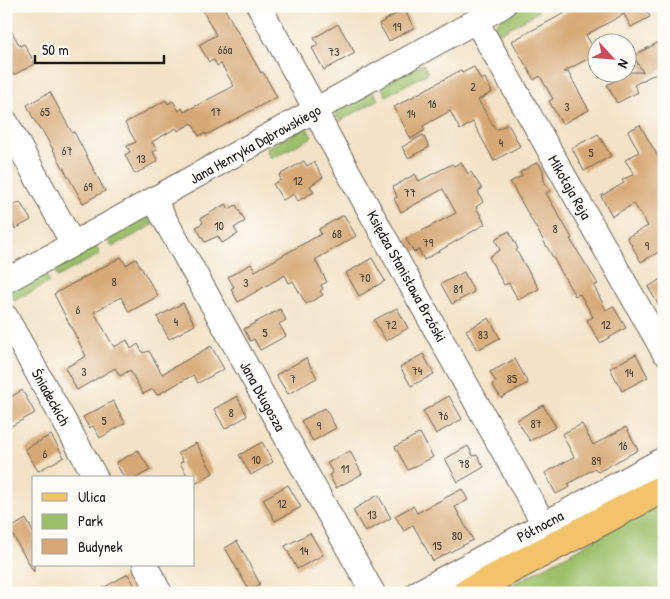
<svg xmlns="http://www.w3.org/2000/svg" width="670" height="599" font-family="'Patrick Hand',sans-serif">
	<rect width="100%" height="100%" fill="#fdfcf7"/>
	<filter id="ink" filterUnits="userSpaceOnUse"><feTurbulence type="fractalNoise" baseFrequency=".02" numOctaves="2"/><feDisplacementMap in="SourceGraphic" scale="10" xChannelSelector="R" yChannelSelector="G"/><feConvolveMatrix kernelMatrix="1 2 1 2 8 2 1 2 1" color-interpolation-filters="sRGB"/></filter>
	<filter id="wash" filterUnits="userSpaceOnUse"><feTurbulence type="fractalNoise" baseFrequency=".0096" numOctaves="4" result="noise"/><feDisplacementMap in="SourceGraphic" scale="20" xChannelSelector="R" yChannelSelector="G"/><feGaussianBlur stdDeviation="1.12" result="paint"/><feColorMatrix in="noise" values="0 0 0 0 0 0 0 0 0 0 0 0 0 0 0 0 0 1.4 0 .05"/><feComposite in="paint" operator="in"/></filter>
	<g filter="url(#wash)">
		<rect width="100%" height="100%" fill="#f3e2c6"/>
		<path fill="#9cc06a" stroke="#5c6e43" d="M 523,6 L 535,6 L 538,12 L 495,36 C 494,17 509,14 523,6 Z
			M 423,64 L 428,73 L 386,96 L 382,88 L 382,84 Z
			M 371,91 L 374,92 L 378,100 L 340,121 L 335,113 L 339,109 Z
			M 305,128 L 307,128 L 312,137 L 271,159 L 267,151 L 268,147 Z
			M 146,214 L 153,225 L 112,247 L 107,239 L 107,235 Z
			M 92,243 L 96,245 L 100,254 L 57,277 L 53,268 Z
			M 45,272 L 49,282 L 14,301 L 9,289 Z
			M 664,497 L 664,593 L 496,593 L 577,550 Z"/>
		<g id="blocks">
			<path fill="#d6a875" d="M 200,6 L 223,6 L 261,73 L 263,72 L 277,97 L 206,135 L 205,133 L 199,136 L 192,123 L 178,131 L 176,128 L 152,142 L 157,150 L 153,152 L 158,161 L 135,174 L 125,155 L 130,152 L 127,146 L 136,142 L 125,123 L 166,100 L 168,104 L 173,101 L 179,111 L 182,108 L 184,112 L 234,86 L 221,64 L 217,66 L 214,60 L 209,62 L 199,45 L 216,35 Z
				M 578,6 L 644,6 L 650,17 L 631,27 L 624,14 L 586,35 L 597,54 L 563,72 L 568,72 L 589,110 L 562,124 L 549,101 L 553,99 L 540,76 L 534,80 L 512,41 Z
				M 404,9 L 414,28 L 389,41 L 379,24 Z
				M 6,22 L 20,46 L 24,44 L 35,64 L 13,75 L 6,64 Z
				M 338,24 L 355,53 L 324,70 L 312,48 L 318,45 L 314,38 Z
				M 664,39 L 664,69 L 634,85 L 638,92 L 617,103 L 607,85 L 616,80 L 612,72 L 643,72 L 633,56 Z
				M 474,67 L 481,80 L 485,78 L 492,92 L 478,100 L 496,130 L 508,124 L 520,146 L 494,161 L 473,122 L 460,130 L 450,111 L 423,126 L 425,130 L 411,139 L 394,107 L 461,70 L 462,73 Z
				M 50,92 L 72,133 L 74,132 L 105,191 L 83,203 L 42,130 L 40,130 L 33,118 L 27,105 Z
				M 640,125 L 664,167 L 664,249 L 641,262 L 627,237 L 648,226 L 634,204 L 612,216 L 601,196 L 624,183 L 622,180 L 634,174 L 625,160 L 639,152 L 628,131 Z
				M 598,134 L 611,156 L 584,171 L 572,148 Z
				M 423,135 L 429,147 L 408,158 L 402,147 Z
				M 304,161 L 307,166 L 314,162 L 323,177 L 310,186 L 314,192 L 298,201 L 294,194 L 283,200 L 273,184 L 281,180 L 279,175 Z
				M 461,162 L 468,174 L 471,172 L 482,189 L 478,191 L 483,202 L 476,207 L 485,224 L 424,260 L 419,250 L 414,252 L 406,239 L 456,213 L 443,189 L 401,212 L 394,199 L 397,197 L 393,187 L 415,174 L 419,181 L 452,164 L 454,166 Z
				M 538,162 L 543,170 L 544,181 L 550,191 L 546,193 L 572,238 L 570,239 L 598,284 L 594,286 L 606,310 L 613,306 L 626,328 L 600,343 L 587,320 L 593,317 L 580,294 L 575,296 L 510,182 L 522,176 L 520,172 Z
				M 20,202 L 31,220 L 15,229 L 6,210 Z
				M 226,204 L 229,209 L 236,205 L 245,221 L 234,228 L 238,234 L 222,243 L 218,236 L 205,242 L 196,227 L 203,223 L 201,218 Z
				M 344,215 L 356,236 L 315,260 L 327,282 L 321,285 L 323,289 L 320,291 L 323,295 L 306,304 L 293,281 L 289,283 L 285,275 L 238,302 L 231,289 L 234,287 L 228,277 L 251,264 L 255,271 L 321,234 L 319,229 Z
				M 509,231 L 518,249 L 516,250 L 539,289 L 518,300 L 509,283 L 504,285 L 489,257 L 500,250 L 495,239 Z
				M 121,257 L 126,265 L 136,259 L 158,296 L 129,312 L 121,297 L 94,312 L 114,347 L 127,340 L 131,349 L 138,344 L 143,353 L 149,351 L 162,374 L 211,346 L 224,369 L 198,383 L 193,375 L 157,395 L 153,389 L 143,394 L 130,370 L 120,376 L 115,368 L 77,390 L 65,368 L 86,356 L 54,294 Z
				M 372,258 L 385,281 L 359,296 L 346,273 Z
				M 464,272 L 474,292 L 452,304 L 441,284 Z
				M 664,277 L 664,314 L 648,287 Z
				M 183,303 L 195,325 L 169,339 L 157,317 Z
				M 397,308 L 408,328 L 386,341 L 374,320 Z
				M 280,309 L 286,320 L 279,324 L 286,336 L 260,350 L 254,339 L 250,341 L 244,329 Z
				M 489,318 L 500,338 L 477,350 L 466,330 Z
				M 423,354 L 434,374 L 411,386 L 400,367 Z
				M 636,354 L 648,377 L 622,391 L 610,368 Z
				M 306,358 L 317,378 L 288,394 L 276,375 Z
				M 515,359 L 528,383 L 501,398 L 492,384 L 496,382 L 490,372 Z
				M 22,390 L 35,413 L 6,429 L 6,400 Z
				M 237,396 L 247,416 L 225,429 L 214,409 Z
				M 449,396 L 462,419 L 436,434 L 423,411 Z
				M 113,401 L 125,423 L 100,438 L 93,426 L 89,428 L 83,417 Z
				M 543,405 L 556,427 L 530,441 L 517,420 Z
				M 325,408 L 336,428 L 313,441 L 301,421 Z
				M 582,424 L 593,445 L 626,427 L 638,450 L 598,472 L 595,468 L 568,484 L 570,487 L 556,494 L 545,473 L 574,457 L 562,434 Z
				M 420,433 L 433,457 L 408,470 L 395,447 Z
				M 51,435 L 64,457 L 38,471 L 25,449 Z
				M 262,442 L 273,462 L 251,475 L 239,455 Z
				M 196,443 L 213,473 L 195,484 L 194,478 L 190,476 L 188,477 L 180,463 L 183,461 L 178,453 Z
				M 468,446 L 473,456 L 477,455 L 484,467 L 458,482 L 445,459 Z
				M 138,450 L 150,470 L 136,478 L 124,478 L 116,463 Z
				M 350,451 L 362,474 L 336,488 L 329,475 L 333,473 L 327,463 Z
				M 288,485 L 301,507 L 275,521 L 263,499 Z
				M 462,489 L 468,500 L 455,507 L 473,540 L 433,561 L 413,525 L 404,531 L 395,516 L 413,506 L 417,513 Z
				M 378,495 L 391,518 L 365,532 L 353,510 Z
				M 26,519 L 34,534 L 34,572 L 9,529 Z
				M 310,533 L 323,555 L 297,569 L 285,546 Z
				M 237,541 L 260,584 L 249,590 L 225,548 Z
				M 128,574 L 139,593 L 94,593 Z"/>
		</g>
	</g>
	<g filter="url(#ink)">
		<use href="#blocks" fill-opacity="0" stroke="#676158" stroke-width="1"/>
		<g fill="none" stroke-linecap="round" stroke-linejoin="round">
			<defs>
				<path id="minor" d="M 259,6 L 310,99 L 326,132 L 556,546
					M 476,21 L 664,352
					M 6,122 L 73,244
					M 154,200 L 373,593
					M 6,281 L 503,6
					M 6,317 L 96,478
					M 145,565 L 160,593
					M 417,593 L 664,459"/>
				<path id="major" d="M 466,593 L 664,488"/>
			</defs>
			<use href="#minor" stroke="#676158" stroke-width="26"/>
			<use href="#major" stroke="#676158" stroke-width="30"/>
			<use href="#minor" stroke="#fff" stroke-width="24"/>
			<use href="#major" stroke="#f2c36a" stroke-width="28"/>
		</g>
	</g>
	<g text-anchor="middle" dominant-baseline="central" stroke-width="4.5" stroke-linejoin="round" paint-order="stroke">
		<g font-size="12" fill="#4a3f32">
			<text x="397" y="26">19</text>
			<text x="225" y="49">66a</text>
			<text x="334" y="51">73</text>
			<text x="473" y="86">2</text>
			<text x="432" y="103">16</text>
			<text x="567" y="106">3</text>
			<text x="45" y="111">65</text>
			<text x="216" y="111">17</text>
			<text x="411" y="113">14</text>
			<text x="501" y="142">4</text>
			<text x="67" y="150">67</text>
			<text x="591" y="152">5</text>
			<text x="141" y="158">13</text>
			<text x="298" y="180">12</text>
			<text x="88" y="186">69</text>
			<text x="410" y="192">77</text>
			<text x="219" y="225">10</text>
			<text x="555" y="228">8</text>
			<text x="337" y="233">68</text>
			<text x="428" y="242">79</text>
			<text x="647" y="245">9</text>
			<text x="365" y="277">70</text>
			<text x="114" y="281">8</text>
			<text x="246" y="282">3</text>
			<text x="458" y="288">81</text>
			<text x="78" y="309">6</text>
			<text x="176" y="321">4</text>
			<text x="391" y="324">72</text>
			<text x="606" y="324">12</text>
			<text x="265" y="332">5</text>
			<text x="483" y="334">83</text>
			<text x="417" y="370">74</text>
			<text x="84" y="371">3</text>
			<text x="629" y="372">14</text>
			<text x="293" y="378">7</text>
			<text x="512" y="378">85</text>
			<text x="231" y="412">8</text>
			<text x="443" y="415">76</text>
			<text x="104" y="420">5</text>
			<text x="536" y="423">87</text>
			<text x="319" y="425">9</text>
			<text x="623" y="445">16</text>
			<text x="45" y="453">6</text>
			<text x="256" y="459">10</text>
			<text x="596" y="460">89</text>
			<text x="464" y="463">78</text>
			<text x="345" y="468">11</text>
			<text x="282" y="503">12</text>
			<text x="372" y="514">13</text>
			<text x="457" y="535">80</text>
			<text x="437" y="545">15</text>
			<text x="304" y="550">14</text>
		</g>
		<g font-size="15" fill="#1c1c1c" stroke="#fdfcf7">
			<text transform="translate(255 144) rotate(-29)">Jana Henryka Dąbrowskiego</text>
			<text transform="translate(570 187) rotate(60)">Mikołaja Reja</text>
			<text transform="translate(407 276) rotate(61)">Księdza Stanisława Brzóski</text>
			<text transform="translate(263 396) rotate(61)">Jana Długosza</text>
			<text transform="translate(51 397) rotate(61)">Śniadeckich</text>
			<text transform="translate(540 526) rotate(-28)">Północna</text>
		</g>
	</g>
	<rect width="670" height="599" fill="none" stroke="#fdfcf7" stroke-width="25"/>
	<rect x="32" y="476" width="162" height="90" fill="#fdfcf7" stroke="#a3a29f"/>
	<rect x="42" y="493" width="25" height="8" fill="#f2c36a" stroke="#a3a29f"/>
	<text x="78" y="502" font-size="15" fill="#1c1c1c">Ulica</text>
	<rect x="42" y="514" width="25" height="15" fill="#9cc06a" stroke="#a3a29f"/>
	<text x="78" y="526" font-size="15" fill="#1c1c1c">Park</text>
	<rect x="42" y="539" width="25" height="15" fill="#d6a875" stroke="#a3a29f"/>
	<text x="78" y="552" font-size="15" fill="#1c1c1c">Budynek</text>
	<g transform="translate(612 58) rotate(116)"><circle r="24" fill="#fdfcf7" stroke="#a3a29f"/>
	<path d="M0-4L9 19L0 12L-9 19Z" fill="#d1495b"/>
	<text y="-8" font-size="14" font-weight="bold" text-anchor="middle" fill="#1c1c1c">N</text>
	</g>
	<path d="M35 55v8h129v-8" fill="none" stroke="#1c1c1c" stroke-width="2.5"/>
	<text x="42" y="55" font-size="15" fill="#1c1c1c" stroke="#fdfcf7" stroke-width="4" paint-order="stroke">50 m</text>
</svg>
